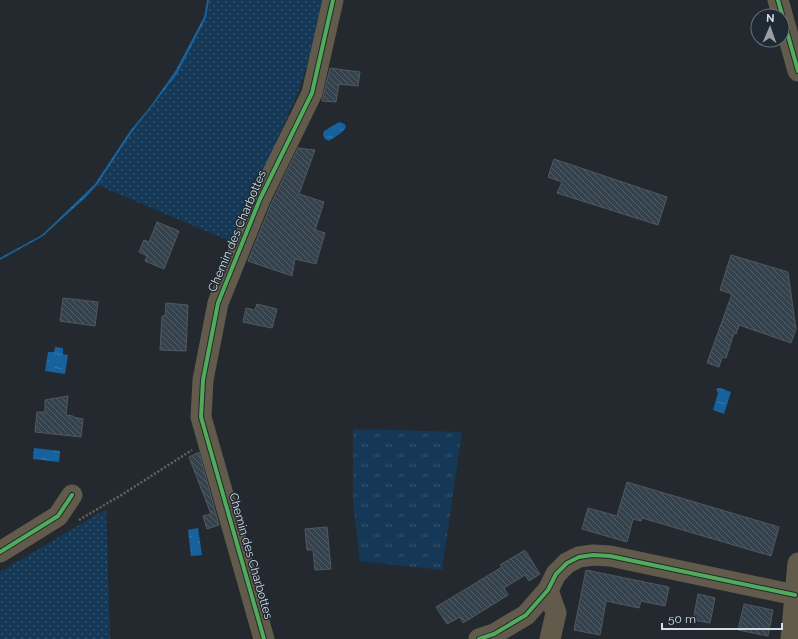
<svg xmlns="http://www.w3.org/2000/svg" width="798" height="639" font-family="Raleway,sans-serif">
	<defs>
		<pattern id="grass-tufts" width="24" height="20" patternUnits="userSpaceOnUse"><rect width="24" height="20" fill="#143856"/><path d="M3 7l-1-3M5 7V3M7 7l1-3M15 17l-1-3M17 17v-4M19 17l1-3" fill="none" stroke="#35546e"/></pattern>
		<pattern id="garden-dots" width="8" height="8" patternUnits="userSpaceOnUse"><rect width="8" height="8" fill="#143856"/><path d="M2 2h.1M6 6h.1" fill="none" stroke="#35546e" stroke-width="1.8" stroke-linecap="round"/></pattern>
		<pattern id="water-ripples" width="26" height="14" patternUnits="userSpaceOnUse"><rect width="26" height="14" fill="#15629e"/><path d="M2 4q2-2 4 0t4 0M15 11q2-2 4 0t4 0" fill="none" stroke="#3678ab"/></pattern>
		<pattern id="building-back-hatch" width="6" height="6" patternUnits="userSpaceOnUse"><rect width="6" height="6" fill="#34424e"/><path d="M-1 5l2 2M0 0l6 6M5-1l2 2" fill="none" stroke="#515d67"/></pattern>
	</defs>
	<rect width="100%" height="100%" fill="#24292f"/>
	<path fill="url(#grass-tufts)" d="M 353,429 L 462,432 L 442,570 L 360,561 L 353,505 Z"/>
	<path fill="url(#garden-dots)" d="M 209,0 L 322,0 L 310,56 L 298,93 L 232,242 L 97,185 L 132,132 L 177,74 L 206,18 Z
		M 106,509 L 110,639 L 0,639 L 0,572 Z"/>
	<path fill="url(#water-ripples)" d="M 207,0 L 209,0 L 206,18 L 177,74 L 132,132 L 97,185 L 86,197 L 43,236 L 0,260 L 0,258 L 42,235 L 95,184 L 130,131 L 150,107 L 176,70 L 204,17 Z
		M 339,122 C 357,126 334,137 329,141 L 325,139 L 323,135 L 324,131 Z
		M 55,347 L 63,348 L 63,354 L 68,355 L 65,374 L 45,371 L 48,352 L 54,352 Z
		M 720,388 L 731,392 L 724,414 L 713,410 L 718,393 L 716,389 Z
		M 34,448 L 60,451 L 59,462 L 33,459 Z
		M 198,528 L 202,555 L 191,556 L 188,530 Z"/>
	<path fill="url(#building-back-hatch)" stroke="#53585d" d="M 330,68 L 360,72 L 358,86 L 339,84 L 336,102 L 322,101 Z
		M 298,148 L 315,150 L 299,194 L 324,202 L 315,230 L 325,233 L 316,264 L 295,259 L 292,276 L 248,261 L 271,204 Z
		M 554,159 L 667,197 L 658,225 L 557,193 L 562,182 L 548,177 Z
		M 157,222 L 179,231 L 164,269 L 145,261 L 147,256 L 139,252 L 144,240 L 149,242 Z
		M 731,255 L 788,272 L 796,329 L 791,343 L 739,325 L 736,334 L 734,333 L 726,358 L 722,357 L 719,367 L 707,363 L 732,294 L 720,290 Z
		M 63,298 L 98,302 L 95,326 L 60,321 Z
		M 166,303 L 188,305 L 186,351 L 160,350 L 162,316 L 165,316 Z
		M 257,304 L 277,309 L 272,328 L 243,322 L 246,308 L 255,310 Z
		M 68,396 L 66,415 L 73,416 L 73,417 L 83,419 L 81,437 L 35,432 L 37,412 L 45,412 L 45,400 Z
		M 199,452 L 219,525 L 207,529 L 203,516 L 211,514 L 189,457 Z
		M 627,482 L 779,527 L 771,556 L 642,518 L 641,521 L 633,519 L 627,542 L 582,529 L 588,508 L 617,516 Z
		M 327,527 L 331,569 L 315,570 L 313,550 L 307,550 L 305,529 Z
		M 525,550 L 540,574 L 529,581 L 525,575 L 504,588 L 508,595 L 463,623 L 460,617 L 447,624 L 436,607 L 502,567 L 500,565 Z
		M 586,570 L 669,587 L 665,606 L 641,601 L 639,608 L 606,601 L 600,635 L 574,630 Z
		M 698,594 L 715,598 L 710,623 L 693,620 Z
		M 744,604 L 773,610 L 768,636 L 738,630 Z"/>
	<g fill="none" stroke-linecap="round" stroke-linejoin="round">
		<path stroke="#68645b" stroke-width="2.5" stroke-dasharray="2 2" stroke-linecap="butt" d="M 79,520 L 123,494 L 192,450"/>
		<path stroke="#625b4b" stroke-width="21" d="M 778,0 L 798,71
			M 0,552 L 58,516 L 72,495
			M 548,590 L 556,613 L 550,639
			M 264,639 L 201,417 L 203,380 L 218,303 L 260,199 L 312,93 L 333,0
			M 479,639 L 494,634 L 526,615 L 548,590 L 556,574 L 567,563 L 579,557 L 593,555 L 610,556 L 795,595
			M 791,639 L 798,563"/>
		<defs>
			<path id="cycleway" d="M 778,0 L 798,71
				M 0,552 L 58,516 L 72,495
				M 264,639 L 201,417 L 203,380 L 218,303 L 260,199 L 312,93 L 333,0
				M 479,639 L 494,634 L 526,615 L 548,590 L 556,574 L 567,563 L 579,557 L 593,555 L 610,556 L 795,595"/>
		</defs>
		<use href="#cycleway" stroke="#1f2933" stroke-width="6"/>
		<use href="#cycleway" stroke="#51ab58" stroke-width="4"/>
	</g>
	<g text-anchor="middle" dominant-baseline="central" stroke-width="3" stroke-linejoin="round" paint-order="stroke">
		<g font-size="12" fill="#d7dee4" stroke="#1f2933">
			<text transform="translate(237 231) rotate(-67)">Chemin des Charbottes</text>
			<text transform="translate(251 556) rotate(74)">Chemin des Charbottes</text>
		</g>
	</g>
	<g transform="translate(770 28) rotate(2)"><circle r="19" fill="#1f2933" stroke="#69717a"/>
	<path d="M0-3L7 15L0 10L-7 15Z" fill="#989fa5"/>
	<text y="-6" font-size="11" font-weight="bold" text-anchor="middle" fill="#d7dee4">N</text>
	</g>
	<path d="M662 623v6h120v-6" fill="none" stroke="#d7dee4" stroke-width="2"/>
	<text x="668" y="623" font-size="12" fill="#d7dee4" stroke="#1f2933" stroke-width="3" paint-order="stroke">50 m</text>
</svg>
